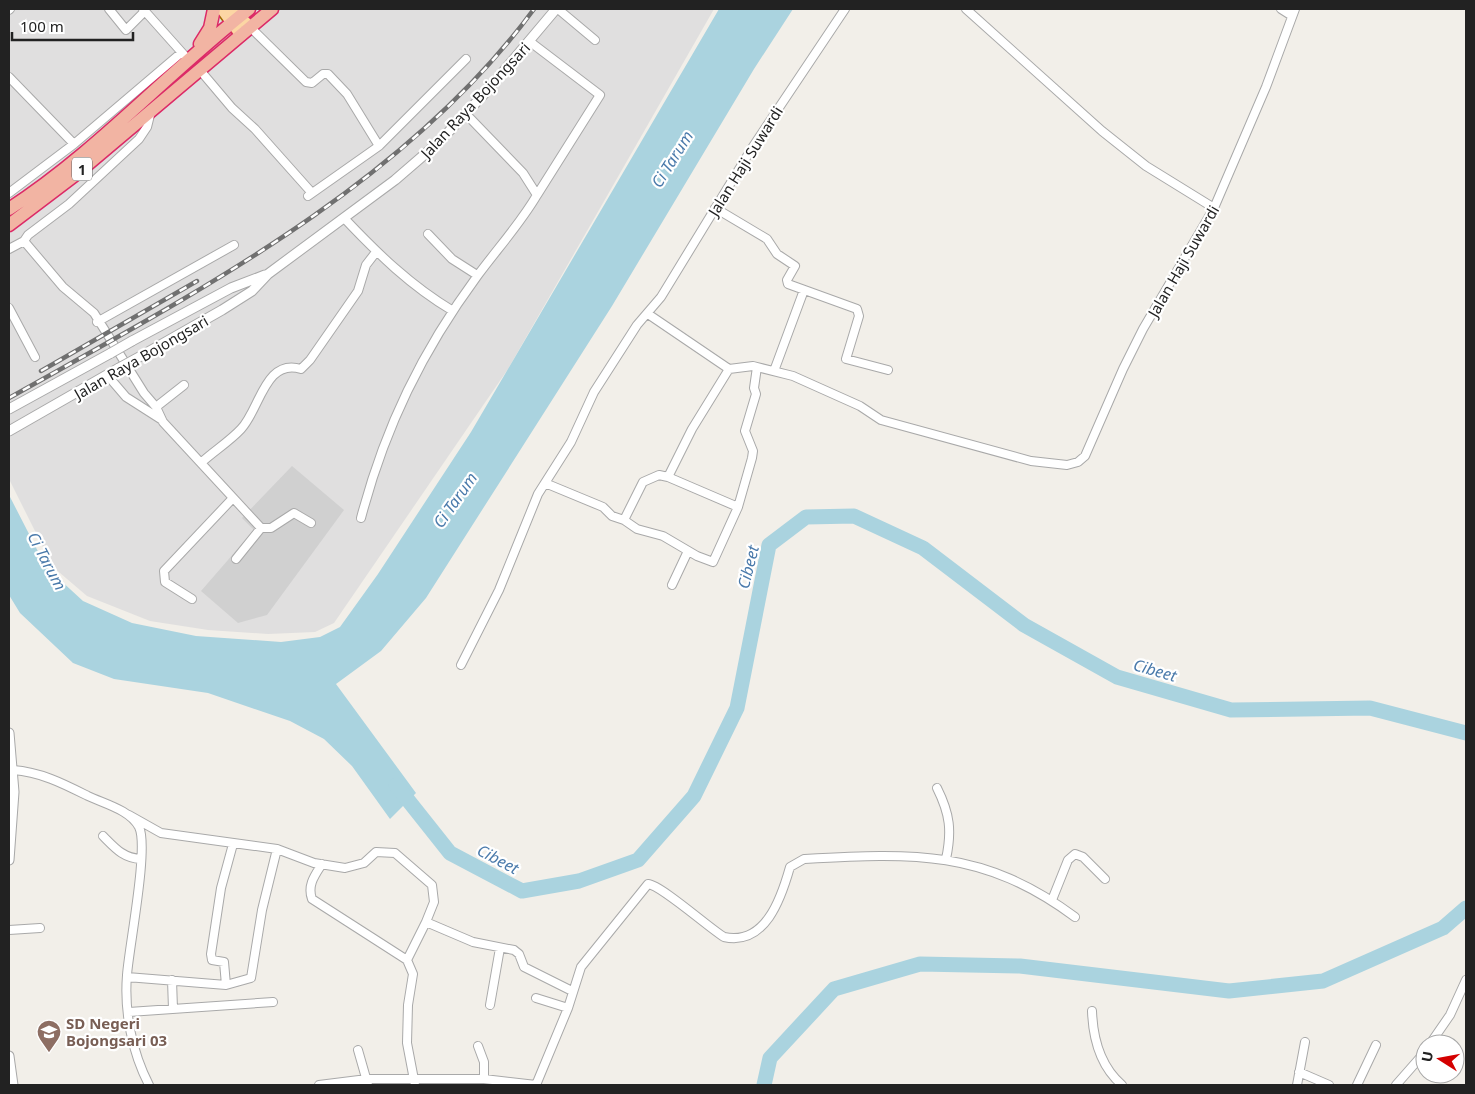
<svg xmlns="http://www.w3.org/2000/svg" width="1475" height="1094" font-family="'Noto Sans',sans-serif">
	<rect width="100%" height="100%" fill="#f2efe9"/>
	<path fill="#e0dfdf" d="M 9,9 L 714,9 L 508,369 L 334,623 L 315,632 L 268,634 L 208,630 L 150,621 L 87,596 L 53,567 L 9,479 Z"/>
	<path fill="#d0d0d0" d="M 292,466 L 344,510 L 267,615 L 238,623 L 201,591 L 254,530 L 242,518 Z"/>
	<path fill="#aad3df" d="M 719,9 L 793,9 L 754,69 L 612,306 L 426,598 L 381,651 L 336,684 L 416,793 L 390,819 L 352,766 L 324,739 L 290,721 L 208,693 L 114,679 L 73,663 L 20,613 L 9,595 L 9,495 L 46,567 L 83,601 L 132,623 L 196,636 L 281,642 L 320,637 L 340,627 L 378,574 L 471,432 Z"/>
	<g fill="none" stroke-linecap="round" stroke-linejoin="round">
		<path stroke="#aad3df" stroke-width="15" d="M 396,785 L 450,853 L 522,891 L 579,881 L 638,860 L 694,796 L 737,708 L 769,545 L 806,517 L 854,516 L 923,548 L 1024,625 L 1117,677 L 1231,710 L 1370,708 L 1466,733
			M 764,1085 L 770,1058 L 834,989 L 920,964 L 1020,966 L 1229,991 L 1323,981 L 1443,928 L 1466,908"/>
		<defs>
			<path id="minor" d="M 109,9 L 126,30 L 145,11
				M 143,9 L 185,56
				M 558,9 L 595,40
				M 966,9 L 1102,131 L 1146,166 L 1214,208
				M 1281,9 L 1292,16
				M 9,10 L 10,9
				M 250,27 L 306,82 L 312,83 L 323,74 L 328,74 L 347,94 L 379,146
				M 529,41 L 600,95 L 537,195
				M 199,69 L 232,108 L 255,129 L 312,193
				M 9,77 L 74,144
				M 151,111 L 147,127 L 139,139 L 69,204 L 28,235 L 24,241 L 63,287 L 94,313 L 144,393 L 156,407 L 163,422 L 261,528 L 271,528 L 294,513 L 311,523
				M 9,193 L 74,144 L 181,53
				M 308,196 L 379,146 L 466,59
				M 715,208 L 767,239 L 777,254 L 795,266 L 787,280 L 788,284 L 857,309 L 859,316 L 846,359 L 888,370
				M 344,218 C 378,254 411,286 453,311
				M 428,234 L 452,259 L 477,275
				M 9,249 L 24,241
				M 9,308 L 35,357
				M 648,314 L 729,369 L 753,366 L 793,376 L 860,406 L 881,420 L 1031,461 L 1067,465 L 1078,462 L 1085,456 L 1123,369 L 1143,329 L 1214,208 L 1266,87 L 1295,9
				M 97,322 L 234,245
				M 774,371 L 804,290
				M 108,376 L 126,397 L 162,420
				M 156,407 L 184,385
				M 202,462 C 214,451 230,441 241,429 C 260,409 265,358 301,369 L 310,360 L 358,291 L 366,265 L 376,252
				M 668,477 L 692,429 L 729,369
				M 545,483 L 603,507 L 612,516 L 624,520 L 637,529 L 663,536 L 697,556 L 713,562 L 738,507 L 752,458 L 753,451 L 745,431 L 756,394 L 754,388 L 757,367
				M 361,518 C 385,427 422,351 478,275 C 498,248 520,224 537,195 L 523,173 L 466,114
				M 624,520 L 643,482 L 659,475 L 668,477 L 738,507
				M 236,559 L 261,528
				M 672,585 L 688,551
				M 192,599 L 165,582 L 164,571 L 233,498
				M 461,665 L 499,590 L 538,494 L 571,442 L 594,392 L 637,325 L 661,297 L 752,148 L 845,9
				M 13,770 C 41,772 64,784 88,796 C 105,804 130,810 139,827 C 149,847 129,947 127,975 C 124,1012 132,1052 149,1085
				M 937,788 C 950,814 952,831 946,859
				M 129,815 L 161,833 L 277,849 L 314,863 L 345,868 L 364,863 L 376,852 L 395,853 L 432,885 L 434,902 L 426,922 L 473,942 L 514,950 L 519,954 L 524,967 L 572,991
				M 103,836 C 115,848 123,858 141,859
				M 322,864 C 315,875 307,885 312,899 L 407,960 L 413,974 L 408,1005 L 407,1043 L 415,1085
				M 1052,900 L 1068,860 L 1075,854 L 1083,857 L 1105,879
				M 9,930 L 40,928
				M 407,960 L 426,922
				M 127,977 L 226,985 L 251,978 L 262,910 L 277,849
				M 172,980 L 173,1009
				M 226,985 L 224,962 L 212,960 L 211,954 L 221,888 L 233,844
				M 536,998 L 568,1008
				M 490,1005 L 500,948
				M 1092,1011 C 1093,1039 1100,1066 1122,1085
				M 129,1012 L 273,1002
				M 1430,1044 L 1450,1015 L 1466,980
				M 478,1046 L 484,1062 L 484,1079
				M 358,1050 L 368,1085
				M 1299,1072 L 1329,1085
				M 319,1085 L 367,1079 L 484,1079 L 536,1085
				M 536,1085 L 568,1008 L 581,967 L 648,884 C 661,885 709,928 724,937 C 765,946 781,899 790,867 L 804,859 C 913,853 983,849 1075,917
				M 1297,1085 L 1305,1042
				M 1357,1085 L 1376,1045
				M 1396,1085 L 1425,1052"/>
			<path id="tertiary" d="M 132,341 L 231,288 L 265,275
				M 141,356 L 222,310 L 252,291 L 268,274 L 395,180 L 439,142 L 487,91 L 556,9
				M 9,409 L 111,353
				M 9,431 L 119,368
				M 9,733 L 14,792 L 9,860
				M 9,1056 L 13,1085"/>
			<path id="primary" d="M 222,9 L 241,35
				M 232,9 L 250,27"/>
			<path id="trunk" d="M 200,44 L 210,28 L 214,9
				M 9,209 C 97,152 167,73 249,9
				M 9,225 L 75,175 L 272,9"/>
		</defs>
		<use href="#minor" stroke="#a9a9a9" stroke-width="10"/>
		<use href="#tertiary" stroke="#a9a9a9" stroke-width="11"/>
		<use href="#primary" stroke="#a06b00" stroke-width="14"/>
		<use href="#trunk" stroke="#dc2a67" stroke-width="15"/>
		<use href="#minor" stroke="#fff" stroke-width="8"/>
		<use href="#tertiary" stroke="#fff" stroke-width="9"/>
		<use href="#primary" stroke="#fcd6a4" stroke-width="11"/>
		<use href="#trunk" stroke="#f2b4a3" stroke-width="12"/>
		<defs>
			<path id="rail" d="M 41,371 L 197,281
				M 9,398 C 194,294 406,184 534,9"/>
		</defs>
		<use href="#rail" stroke="#707070" stroke-width="4.5"/>
		<use href="#rail" stroke="#fff" stroke-width="2.5" stroke-dasharray="8" stroke-linecap="butt"/>
		<defs>
			<path id="tertiary-bridge" d="M 111,353 L 132,341
				M 119,368 L 141,356"/>
		</defs>
		<use href="#tertiary-bridge" stroke="#a9a9a9" stroke-width="11" stroke-linecap="butt"/>
		<use href="#tertiary-bridge" stroke="#fff" stroke-width="9"/>
	</g>
	<defs>
		<symbol id="school-pin" viewBox="-11 -11 22 30"><path d="M0 17L-7.5 6A9.5 9.5 0 1 1 7.5 6Z" fill="#8d6e63" stroke="#fff"/><path d="M0-5L7-2L0 1L-7-2ZM-4 1L0 2.5L4 1V4Q0 6-4 4Z" fill="#fff"/></symbol>
	</defs>
	<g fill-rule="evenodd">
		<use href="#school-pin" x="35" y="1018" width="28" height="38"/>
	</g>
	<g text-anchor="middle" dominant-baseline="central" stroke-width="4.5" stroke-linejoin="round" paint-order="stroke">
		<rect fill="#fff" stroke="#646464" stroke-width="1" x="72" y="157.5" width="20" height="23" rx="4"/>
		<g font-size="14" font-weight="bold" fill="#222">
			<text x="82" y="169">1</text>
		</g>
		<g font-size="15" fill="#222" stroke="#fff">
			<text transform="translate(475 100) rotate(-47)">Jalan Raya Bojongsari</text>
			<text transform="translate(745 161) rotate(-58)">Jalan Haji Suwardi</text>
			<text transform="translate(1183 261) rotate(-60)">Jalan Haji Suwardi</text>
			<text transform="translate(141 357) rotate(-30)">Jalan Raya Bojongsari</text>
		</g>
		<g font-size="15" font-weight="bold" fill="#785e54" stroke="#fff" text-anchor="start">
			<text x="66" y="1023">SD Negeri<tspan x="66" dy="17">Bojongsari 03</tspan></text>
		</g>
		<g font-size="16" font-style="italic" fill="#4a7aab" stroke="#fff">
			<text transform="translate(672 159) rotate(-58)">Ci Tarum</text>
			<text transform="translate(455 500) rotate(-55)">Ci Tarum</text>
			<text transform="translate(47 561) rotate(62)">Ci Tarum</text>
			<text transform="translate(748 567) rotate(-76)">Cibeet</text>
			<text transform="translate(1155 670) rotate(16)">Cibeet</text>
			<text transform="translate(498 859) rotate(28)">Cibeet</text>
		</g>
	</g>
	<rect width="1475" height="1094" fill="none" stroke="#222222" stroke-width="20"/>
	<g transform="translate(1440 1059) rotate(281)"><circle r="24" fill="#ffffff" stroke="#a7a7a7"/>
	<path d="M0-4L9 19L0 12L-9 19Z" fill="#d40000"/>
	<text y="-8" font-size="14" font-weight="bold" text-anchor="middle" fill="#222222">U</text>
	</g>
	<path d="M12 32v8h121v-8" fill="none" stroke="#222222" stroke-width="2.5"/>
	<text x="20" y="32" font-size="15" fill="#222222" stroke="#ffffff" stroke-width="4" paint-order="stroke">100 m</text>
</svg>
